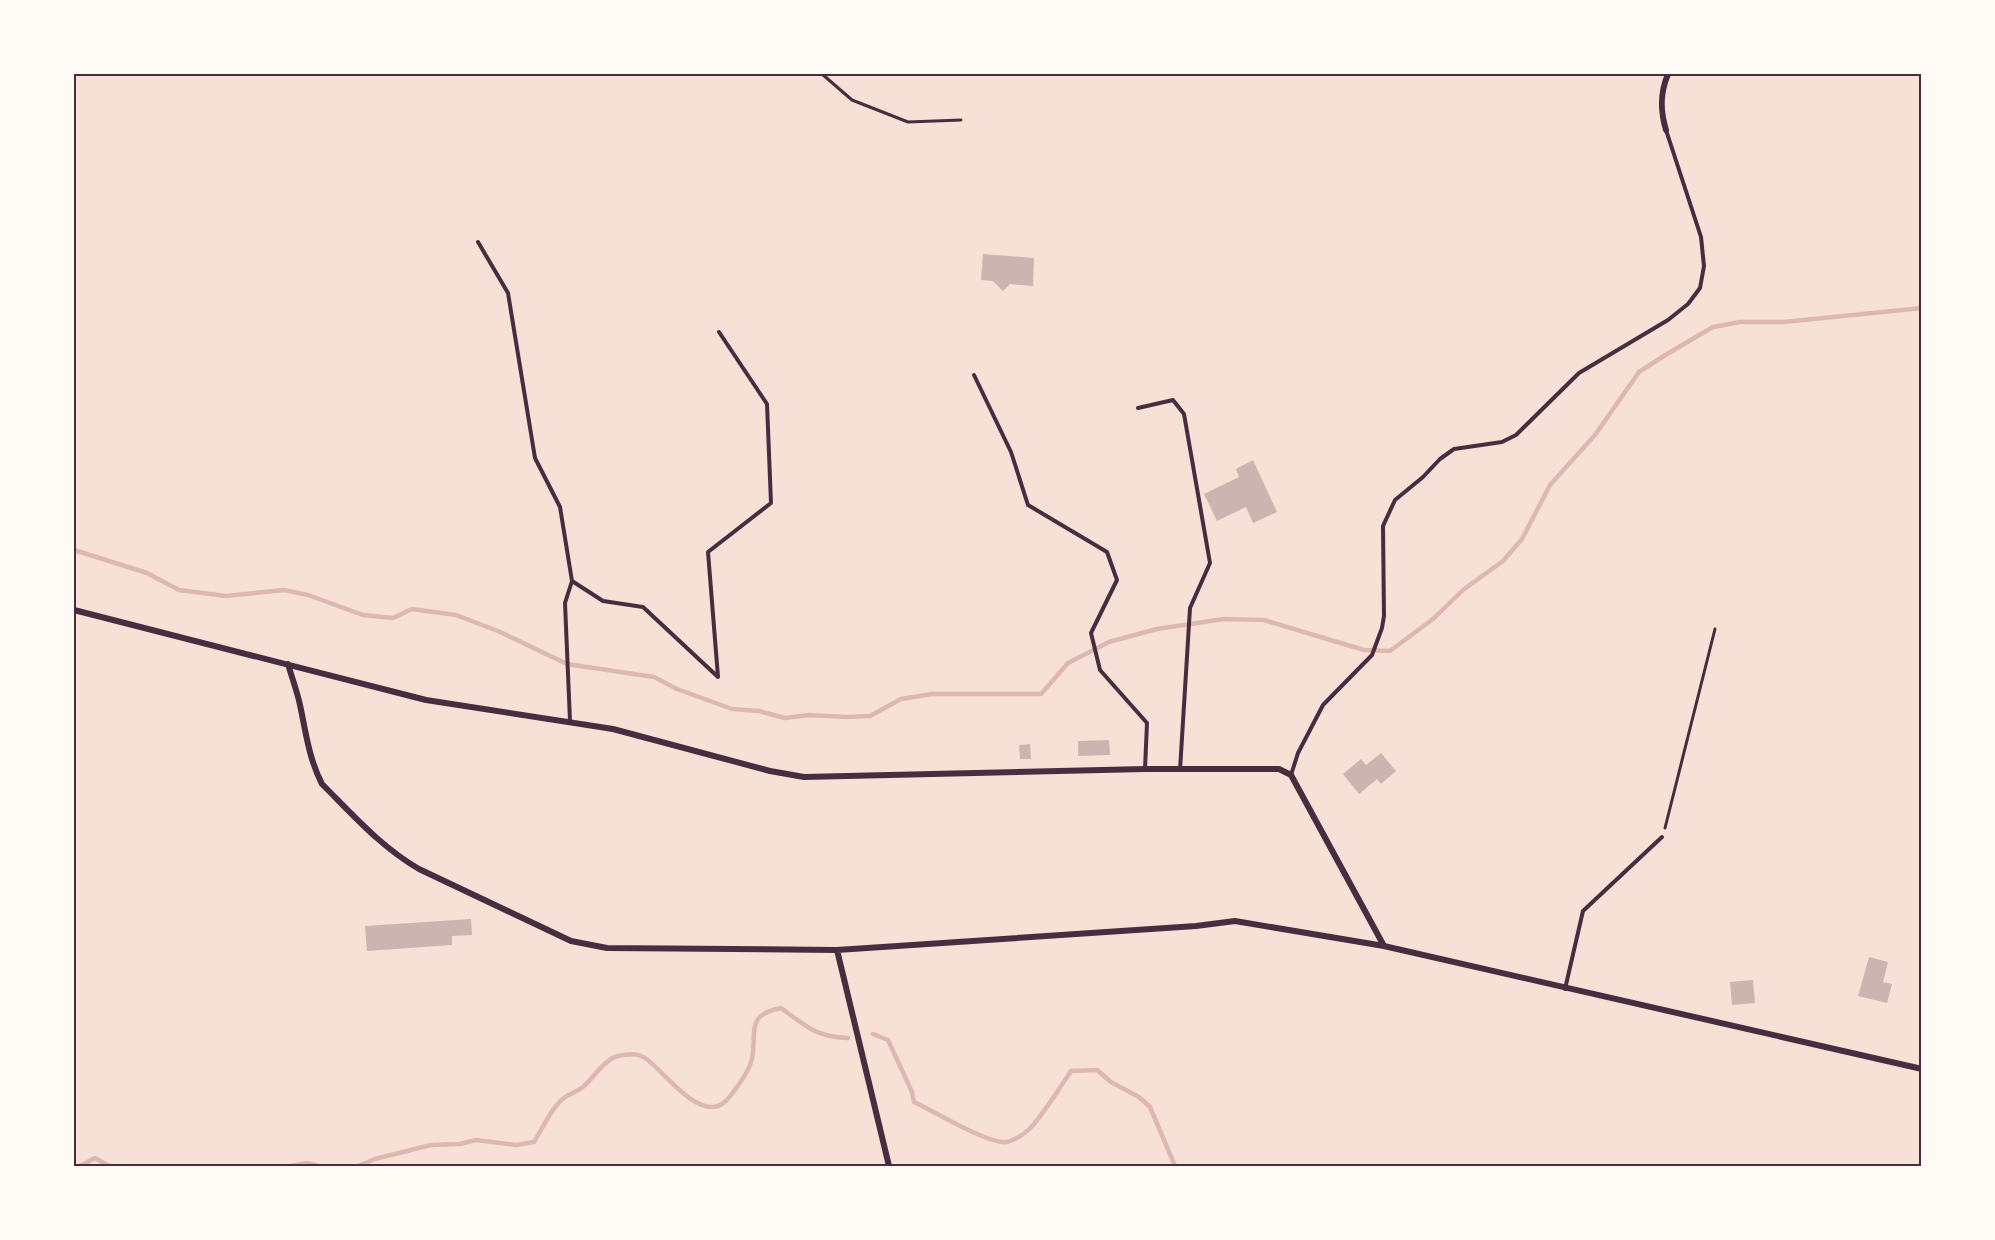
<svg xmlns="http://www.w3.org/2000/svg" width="1995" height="1240" font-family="Overpass,sans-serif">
	<rect width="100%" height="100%" fill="#f7e1d7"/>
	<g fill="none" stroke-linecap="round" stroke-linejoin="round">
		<path stroke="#dcb8b0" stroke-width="4.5" d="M 74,550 L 147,573 L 179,590 L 226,596 L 284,590 L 308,595 L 363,615 L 393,618 L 412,609 L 456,615 L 498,631 L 567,664 L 654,677 L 677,689 L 732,709 L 759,711 L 785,718 L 809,715 L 847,717 L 870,716 L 901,699 L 932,694 L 1041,694 L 1068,663 L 1109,642 L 1157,629 L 1224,619 L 1264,620 L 1364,650 L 1390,651 L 1433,619 L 1463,590 L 1503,561 L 1522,539 L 1550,485 L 1595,435 L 1639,372 L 1667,354 L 1713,327 L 1740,322 L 1784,322 L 1922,308
			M 873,1034 L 888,1040 L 912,1092 L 914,1102 C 932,1110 991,1146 1007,1142 C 1012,1141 1023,1135 1027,1131 C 1037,1124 1063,1083 1071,1071 L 1097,1070 L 1111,1082 L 1139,1097 L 1150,1107 L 1175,1166
			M 80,1166 L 95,1158 L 109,1166
			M 291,1166 L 307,1163 L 318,1166
			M 358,1166 L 375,1159 L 431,1145 L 460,1144 L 476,1140 L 516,1145 L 534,1142 C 543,1128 551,1108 565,1097 C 571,1093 579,1091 584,1086 C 595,1076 604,1060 618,1056 C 626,1054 638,1053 645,1058 C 663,1070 693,1114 718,1106 C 724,1104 730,1097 734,1091 C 741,1082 749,1071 752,1059 C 757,1032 745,1015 781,1008 C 806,1026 816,1037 848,1038"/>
	</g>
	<path fill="#ccb4b1" d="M 983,254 L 1034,258 L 1033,286 L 1010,284 L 1003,291 L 993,281 L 981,280 Z
		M 1253,460 L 1277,512 L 1253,523 L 1246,507 L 1217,521 L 1204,494 L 1239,477 L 1236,469 Z
		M 1109,740 L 1110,755 L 1078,756 L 1078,741 Z
		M 1030,744 L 1031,759 L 1020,759 L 1019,745 Z
		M 1381,753 L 1396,771 L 1381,784 L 1377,779 L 1359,794 L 1343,774 L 1361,759 L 1366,765 Z
		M 471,919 L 472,935 L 452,936 L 452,945 L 367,951 L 365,926 Z
		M 1869,957 L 1888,962 L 1883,982 L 1892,984 L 1887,1003 L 1858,996 Z
		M 1753,980 L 1755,1003 L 1732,1005 L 1730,982 Z"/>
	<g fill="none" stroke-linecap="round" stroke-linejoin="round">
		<path stroke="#4a2c40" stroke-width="3" d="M 822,74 L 852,100 L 908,122 L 961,120
			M 1665,828 L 1715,629"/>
		<path stroke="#4a2c40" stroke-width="4" d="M 478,242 L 508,293 L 535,458 L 560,507 L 572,581 L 565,603 L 570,721
			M 974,375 L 1011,452 L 1028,505 L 1107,552 L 1117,580 L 1091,633 L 1100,670 L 1147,723 L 1145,769
			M 1138,408 L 1173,400 L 1184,414 L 1210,563 L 1190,608 L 1180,770
			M 572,581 L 603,601 L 643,607 L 718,677 L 708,552 L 771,503 L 767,404 L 719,332
			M 1291,775 L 1298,753 L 1323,705 L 1372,655 L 1382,628 L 1384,616 L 1383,526 L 1395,500 L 1423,477 L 1440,459 L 1454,449 L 1502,442 L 1516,435 L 1579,373 L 1668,320 L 1688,304 L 1700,288 L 1704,266 L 1701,237 L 1666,130
			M 1565,989 L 1583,911 L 1662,837"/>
		<path stroke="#4a2c40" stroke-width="6" d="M 1666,130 C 1660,110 1660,93 1668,74
			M 74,610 L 426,700 L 613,729 L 770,771 L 804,777 L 1145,769 L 1279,769 L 1291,775 L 1384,946 L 1922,1069
			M 288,664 C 292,678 297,691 300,705 C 306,733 309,759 322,784 C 353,815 381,847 419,869 L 571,941 L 607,948 L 837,950 L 1196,926 L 1235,921 L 1384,946
			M 837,950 L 889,1166"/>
	</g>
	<rect width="1995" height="1240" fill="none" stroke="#fffaf5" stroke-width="150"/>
	<rect x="75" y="75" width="1845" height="1090" fill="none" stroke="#4a2c40" stroke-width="2"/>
</svg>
